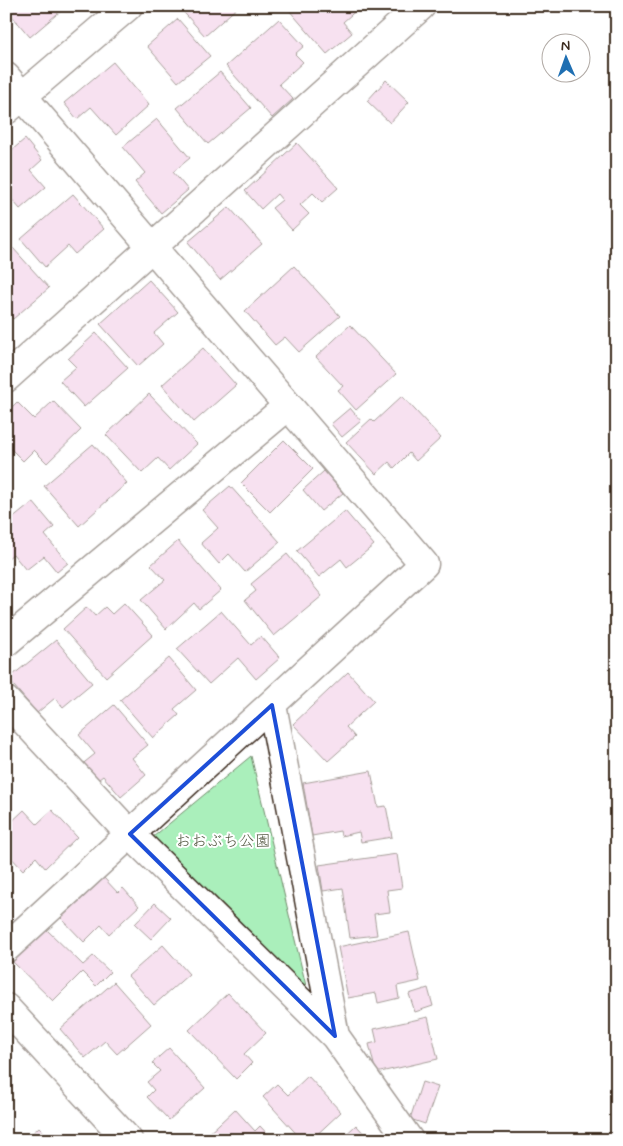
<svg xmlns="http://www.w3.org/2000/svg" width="623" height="1146" font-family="Mynerve,'Klee One',sans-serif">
	<rect width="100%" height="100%" fill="#fff"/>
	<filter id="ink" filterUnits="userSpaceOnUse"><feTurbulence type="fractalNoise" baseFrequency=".02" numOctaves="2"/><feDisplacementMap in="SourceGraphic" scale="10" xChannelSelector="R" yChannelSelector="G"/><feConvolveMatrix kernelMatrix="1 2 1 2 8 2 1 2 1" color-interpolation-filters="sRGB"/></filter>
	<g filter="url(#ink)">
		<path fill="#aaefbb" stroke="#728c6c" d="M 251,756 L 307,990 L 153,837 Z"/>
		<path fill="#edbcdd" stroke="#3b2a1e" d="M 6,6 L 60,6 L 63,9 L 30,37 L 6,9 Z
			M 178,6 L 239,6 L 205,36 Z
			M 291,6 L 360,6 L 360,7 L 343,22 L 352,33 L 327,54 L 288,9 Z
			M 178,19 L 210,56 L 178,82 L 147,46 Z
			M 279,19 L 304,46 L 295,54 L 303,62 L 279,84 L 293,99 L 272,118 L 226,66 Z
			M 113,62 L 149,105 L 116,135 L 91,107 L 77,119 L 64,103 Z
			M 220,72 L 251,108 L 208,144 L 177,108 Z
			M 386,80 L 409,102 L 390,123 L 367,101 Z
			M 157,119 L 190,158 L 173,172 L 188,190 L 161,213 L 135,182 L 145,173 L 123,147 Z
			M 25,139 L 42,160 L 31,170 L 46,187 L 20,209 L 9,196 L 6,198 L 6,155 Z
			M 297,143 L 338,188 L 322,202 L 313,193 L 300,205 L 309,214 L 292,230 L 272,208 L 282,200 L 277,194 L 261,209 L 245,191 Z
			M 73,194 L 104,229 L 75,254 L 68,246 L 45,267 L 21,239 Z
			M 229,207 L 262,244 L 220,280 L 188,242 Z
			M 13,248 L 49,288 L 13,319 L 6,312 L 6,255 Z
			M 294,266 L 340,316 L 299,352 L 285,337 L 275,345 L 245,311 Z
			M 149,280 L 178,312 L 154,333 L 163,344 L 138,366 L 100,324 Z
			M 350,325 L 396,374 L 356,410 L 338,390 L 343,386 L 316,357 Z
			M 96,333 L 128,368 L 84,407 L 60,381 L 76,367 L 68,359 Z
			M 203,348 L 236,385 L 194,422 L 162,385 Z
			M 149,394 L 197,444 L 169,470 L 158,458 L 142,473 L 106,435 Z
			M 402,396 L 441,438 L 416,461 L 409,453 L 394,468 L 389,462 L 376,474 L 346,442 L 371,419 L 374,422 Z
			M 53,401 L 81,430 L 47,463 L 34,450 L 23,461 L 6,444 L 6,413 L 17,402 L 34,419 Z
			M 350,408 L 361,421 L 342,437 L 331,424 Z
			M 284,440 L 313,469 L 270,512 L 241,483 Z
			M 93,444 L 127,483 L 79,526 L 44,486 Z
			M 324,471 L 343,493 L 321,511 L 303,490 Z
			M 230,486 L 280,542 L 245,572 L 229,554 L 219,564 L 201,543 L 218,528 L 202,510 Z
			M 33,502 L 54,527 L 45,535 L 68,563 L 57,572 L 44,556 L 26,570 L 13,554 L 6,560 L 6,524 Z
			M 345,511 L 374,545 L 347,567 L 341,559 L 319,577 L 297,551 Z
			M 178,541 L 221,590 L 199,609 L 194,603 L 166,629 L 141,600 L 165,580 L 151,565 Z
			M 287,554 L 322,596 L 274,636 L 245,600 L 256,591 L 251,584 Z
			M 124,603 L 153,635 L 106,677 L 63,629 L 87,607 L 95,616 L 105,607 L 112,614 Z
			M 221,611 L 251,645 L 261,636 L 280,658 L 256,679 L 238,658 L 209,684 L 177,649 Z
			M 56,640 L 92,683 L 63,707 L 55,698 L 37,713 L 8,679 Z
			M 169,658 L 196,690 L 174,709 L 179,715 L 153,738 L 120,700 Z
			M 348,672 L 374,701 L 346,727 L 355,737 L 328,761 L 293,724 Z
			M 114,705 L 148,745 L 132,758 L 146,775 L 121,797 L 103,776 L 94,783 L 80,766 L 95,754 L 79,735 Z
			M 371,771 L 378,807 L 386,806 L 392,837 L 361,842 L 359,832 L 341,836 L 340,831 L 312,836 L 303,783 Z
			M 24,810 L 37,824 L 52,810 L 77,837 L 45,868 L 36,857 L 23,870 L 6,852 L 6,827 Z
			M 397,854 L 402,888 L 387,890 L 390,912 L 374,914 L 377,935 L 350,938 L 343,888 L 323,891 L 319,865 Z
			M 104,878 L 118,893 L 123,888 L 139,906 L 109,934 L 101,925 L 84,942 L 61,918 Z
			M 155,903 L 171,918 L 151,939 L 135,924 Z
			M 46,929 L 83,965 L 93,956 L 110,972 L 96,986 L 82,972 L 53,1001 L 13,962 Z
			M 409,932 L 420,981 L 397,986 L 399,998 L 378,1003 L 376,993 L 348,998 L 338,947 Z
			M 163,945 L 189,974 L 154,1005 L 128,976 Z
			M 114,982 L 151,1024 L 117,1054 L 105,1041 L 85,1058 L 60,1029 Z
			M 428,988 L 433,1006 L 415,1012 L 409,994 Z
			M 228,993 L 266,1033 L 244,1054 L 252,1063 L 236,1079 L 189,1030 Z
			M 428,1017 L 438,1059 L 376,1073 L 369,1044 L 377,1042 L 374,1029 Z
			M 169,1048 L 205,1088 L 169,1120 L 147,1097 L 154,1090 L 147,1082 L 160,1071 L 152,1063 Z
			M 308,1076 L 341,1112 L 311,1140 L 302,1140 L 263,1097 L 277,1084 L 288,1095 Z
			M 422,1082 L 438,1087 L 425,1124 L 410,1119 Z
			M 235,1109 L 255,1131 L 260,1126 L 273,1140 L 206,1140 L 204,1138 Z
			M 356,1125 L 370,1140 L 340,1140 Z
			M 39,1127 L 52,1140 L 25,1140 Z"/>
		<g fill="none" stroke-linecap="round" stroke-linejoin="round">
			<defs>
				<path id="street" d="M 6,77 L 424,564 L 6,948
					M 6,110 L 128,6
					M 6,378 L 421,6
					M 6,642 L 288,406
					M 6,701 L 130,834 L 335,1036 L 409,1140
					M 272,705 L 335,1036
					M 6,1008 L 128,1140"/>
			</defs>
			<use href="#street" stroke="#3b2a1e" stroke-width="31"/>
			<use href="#street" stroke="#fff" stroke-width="28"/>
		</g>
	</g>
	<path d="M0 0H623V1146H0ZM 272,705 L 335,1036 L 130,834 Z" fill="#fff" fill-opacity=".55" fill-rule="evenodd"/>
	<path fill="none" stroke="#1d4ed8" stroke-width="4" stroke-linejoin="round" d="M 272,705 L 335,1036 L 130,834 Z"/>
	<g text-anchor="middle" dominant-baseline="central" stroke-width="4" stroke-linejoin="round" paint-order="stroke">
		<g font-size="16" fill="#575b45" stroke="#fff">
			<text x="223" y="841">おおぶち公園</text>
		</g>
	</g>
	<rect width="623" height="1146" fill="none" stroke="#fff" stroke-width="25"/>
	<rect x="12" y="12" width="598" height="1121" fill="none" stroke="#3b2a1e" stroke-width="2" filter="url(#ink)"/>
	<g transform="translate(566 58) rotate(358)"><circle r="24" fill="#ffffff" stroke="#b1aaa5"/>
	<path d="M0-4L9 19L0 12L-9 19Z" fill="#1f6fb2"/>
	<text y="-8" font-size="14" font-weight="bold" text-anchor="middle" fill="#3b2a1e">N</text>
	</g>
</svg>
